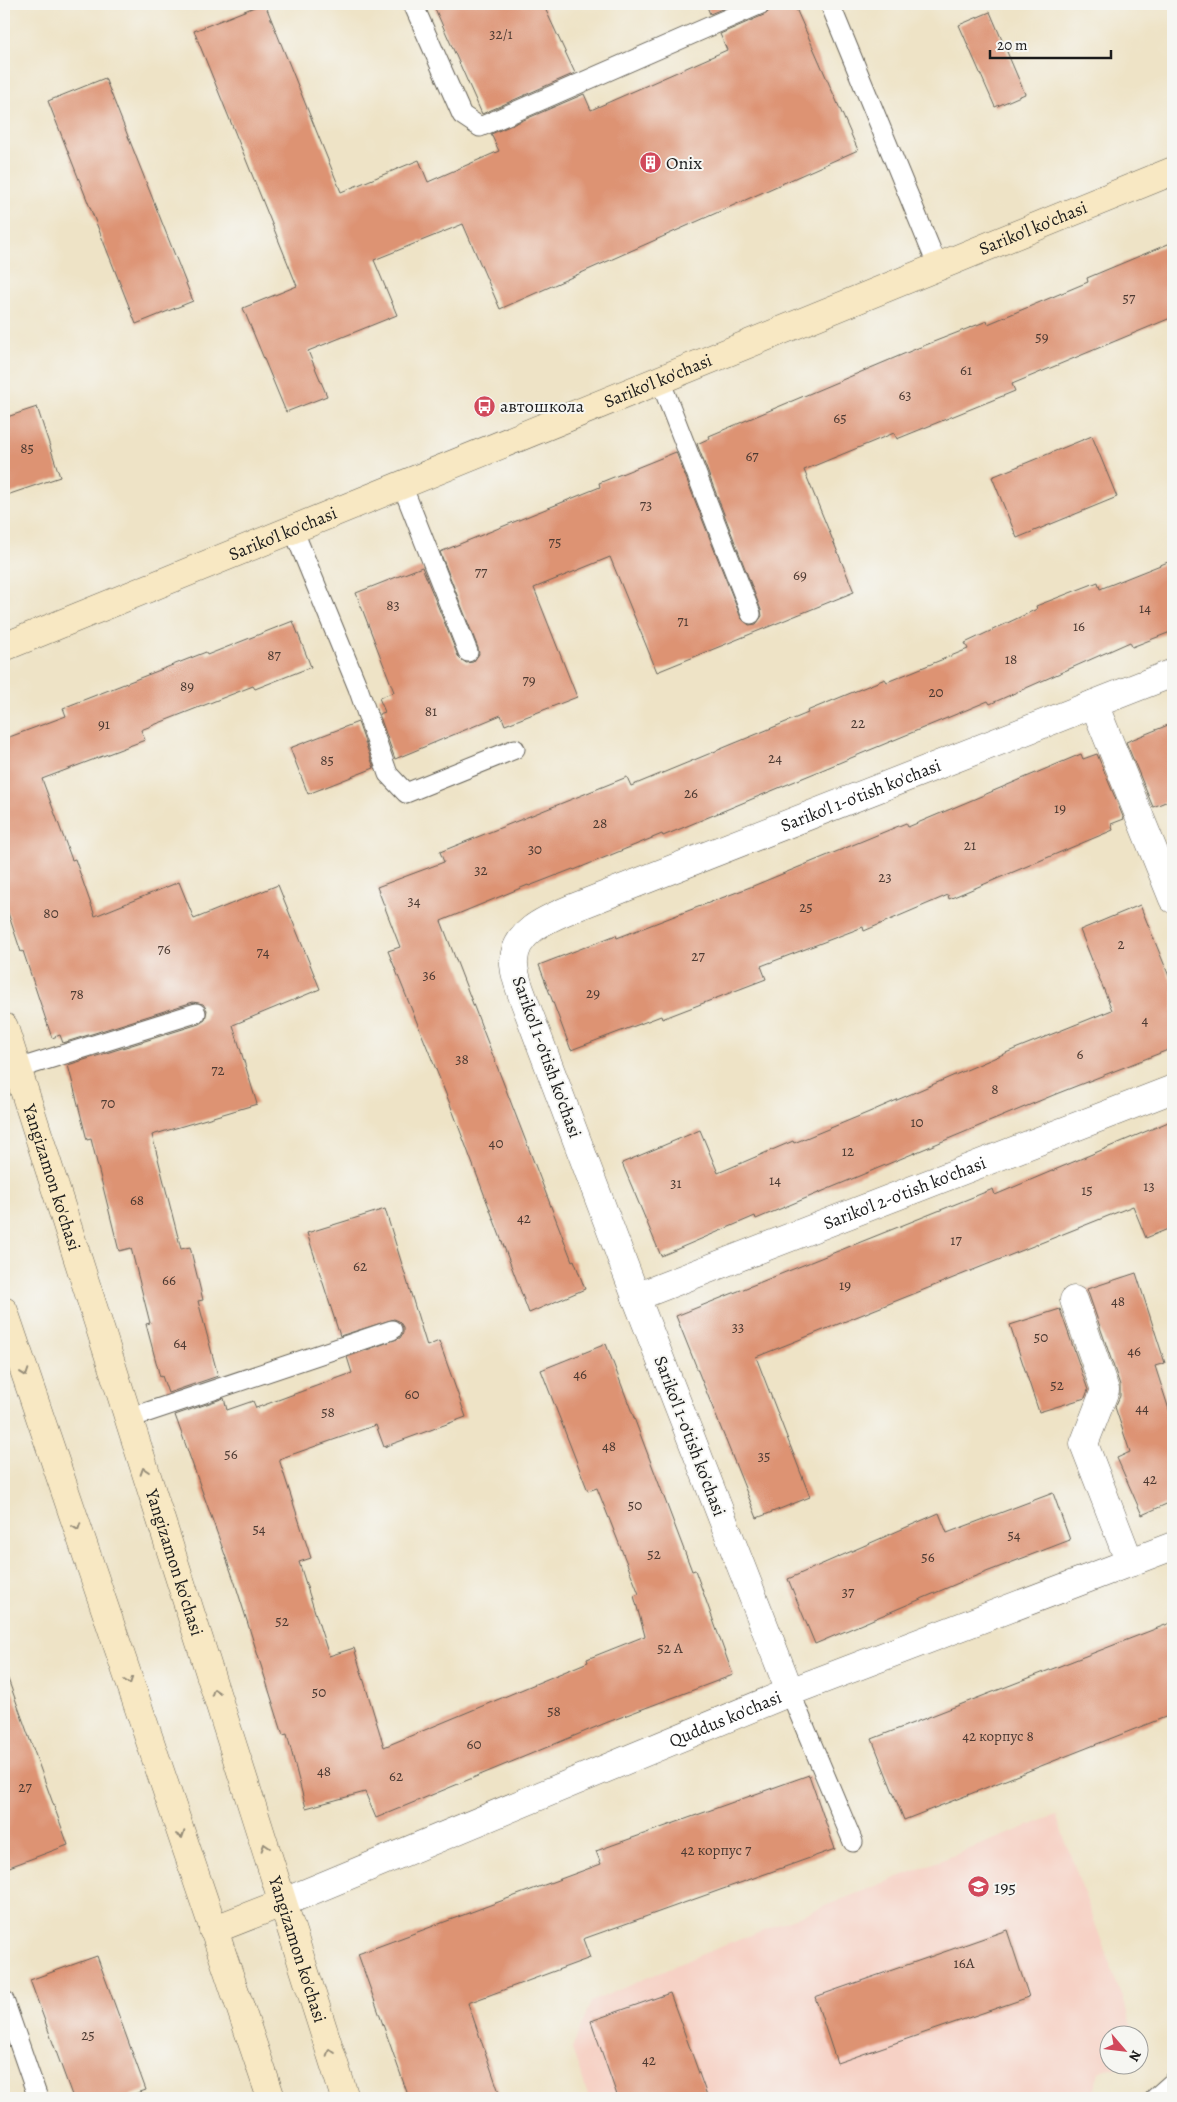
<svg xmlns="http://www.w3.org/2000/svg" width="1177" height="2102" font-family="Alegreya,serif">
	<rect width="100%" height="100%" fill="#f6f6f2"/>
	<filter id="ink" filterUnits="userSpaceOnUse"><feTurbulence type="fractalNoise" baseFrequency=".02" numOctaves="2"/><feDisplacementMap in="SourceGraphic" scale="10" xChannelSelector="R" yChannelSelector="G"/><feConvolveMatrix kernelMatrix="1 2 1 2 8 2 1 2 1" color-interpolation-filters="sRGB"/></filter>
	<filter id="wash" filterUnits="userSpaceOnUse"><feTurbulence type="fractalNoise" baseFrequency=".0096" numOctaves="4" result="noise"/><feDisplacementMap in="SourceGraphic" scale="20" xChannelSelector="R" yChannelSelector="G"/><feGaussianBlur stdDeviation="1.12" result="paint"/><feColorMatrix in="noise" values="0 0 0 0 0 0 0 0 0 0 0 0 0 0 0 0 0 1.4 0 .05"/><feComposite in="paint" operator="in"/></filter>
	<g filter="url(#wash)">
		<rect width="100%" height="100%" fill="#eee3c6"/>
		<path fill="#f6d1c5" d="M 1056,1815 L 1135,2034 L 1110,2034 L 1110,2064 L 1126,2065 L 1099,2072 L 1091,2098 L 589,2098 L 572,2049 L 591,2002 L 690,1959 Z"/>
		<g id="blocks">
			<path fill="#dd9373" d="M 262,4 L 265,4 L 341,192 L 419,160 L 428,182 L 499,151 L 491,134 L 584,94 L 591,110 L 727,50 L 720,34 L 766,14 L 770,10 L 772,4 L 794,4 L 858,150 L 500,309 L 463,224 L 374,260 L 397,315 L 308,351 L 327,396 L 286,412 L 243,308 L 297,286 L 194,31 Z
				M 433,4 L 543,4 L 575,73 L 482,114 Z
				M 706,4 L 734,4 L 710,14 Z
				M 990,12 L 1025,94 L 995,107 L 959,25 Z
				M 105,78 L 193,301 L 136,324 L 48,101 Z
				M 1173,242 L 1173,317 L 1012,384 L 1015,391 L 897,439 L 894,433 L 804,470 L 854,592 L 657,672 L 610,557 L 534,588 L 577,697 L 505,725 L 501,715 L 395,759 L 379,714 L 385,712 L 379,698 L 394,692 L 356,593 L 422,567 L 458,656 L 466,663 L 473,662 L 479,654 L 478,648 L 440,552 L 600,487 L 599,483 L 676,452 L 741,618 L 749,625 L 756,624 L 762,616 L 761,610 L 697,444 L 710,438 L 709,436 L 918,348 L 987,321 L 988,324 L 1088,282 L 1087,278 Z
				M 37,407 L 60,477 L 4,496 L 4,418 Z
				M 1092,436 L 1117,497 L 1017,538 L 992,477 Z
				M 1173,560 L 1173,631 L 1132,647 L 1130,642 L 990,704 L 988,701 L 663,836 L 662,834 L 574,870 L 573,869 L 529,886 L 528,885 L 441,921 L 572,1261 L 574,1260 L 585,1289 L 529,1313 L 450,1104 L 388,951 L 400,947 L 377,887 L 444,862 L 440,852 L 627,777 L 631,786 L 808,713 L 807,711 L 885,679 L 887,682 L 968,649 L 965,643 L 1037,609 L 1036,606 L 1098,582 L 1100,589 Z
				M 293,621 L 311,667 L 255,689 L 253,686 L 141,730 L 145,740 L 42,779 L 72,860 L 75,859 L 95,916 L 179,882 L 194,919 L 278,885 L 320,989 L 233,1025 L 257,1104 L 152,1135 L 181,1249 L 190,1247 L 203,1300 L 198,1301 L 218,1376 L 168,1393 L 162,1376 L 160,1377 L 146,1324 L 150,1323 L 131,1248 L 119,1251 L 91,1139 L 87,1140 L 68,1065 L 199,1024 L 205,1020 L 207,1010 L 203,1004 L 193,1002 L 63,1043 L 60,1035 L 52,1038 L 23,951 L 21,952 L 4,901 L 4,739 L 66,716 L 63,708 L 206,652 L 207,655 Z
				M 358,722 L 374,768 L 308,794 L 290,748 Z
				M 1173,723 L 1173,799 L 1153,807 L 1126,742 Z
				M 1081,754 L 1083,759 L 1097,754 L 1124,819 L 1111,824 L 1113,830 L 949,899 L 948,895 L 864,931 L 863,927 L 761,966 L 766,979 L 662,1019 L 661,1016 L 571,1050 L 539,965 L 616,935 L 617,938 L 753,886 L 906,823 L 908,827 Z
				M 1140,905 L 1173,986 L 1173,1048 L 1056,1094 L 756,1219 L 755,1216 L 661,1256 L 622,1163 L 700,1130 L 718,1173 L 793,1141 L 794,1143 L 867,1113 L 1015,1049 L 1112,1010 L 1080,930 Z
				M 1173,1120 L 1173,1227 L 1146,1238 L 1133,1206 L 756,1357 L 810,1497 L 757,1518 L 676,1316 L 993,1189 L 995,1195 Z
				M 385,1209 L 427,1346 L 439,1341 L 466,1417 L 384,1447 L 376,1425 L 279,1459 L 311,1558 L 299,1562 L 329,1656 L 354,1648 L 384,1747 L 588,1662 L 587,1659 L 645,1636 L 634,1596 L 639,1594 L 616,1536 L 597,1488 L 588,1491 L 541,1370 L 606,1344 L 692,1571 L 695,1570 L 733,1675 L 608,1722 L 376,1818 L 365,1792 L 306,1808 L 287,1734 L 283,1735 L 235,1583 L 175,1415 L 224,1398 L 227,1410 L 253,1401 L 256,1408 L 352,1373 L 347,1357 L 400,1338 L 403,1333 L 403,1327 L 399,1321 L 394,1319 L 340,1336 L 307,1233 Z
				M 1136,1273 L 1165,1363 L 1155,1366 L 1173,1422 L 1173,1501 L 1142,1515 L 1117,1458 L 1130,1452 L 1115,1407 L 1120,1396 L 1120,1385 L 1087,1289 Z
				M 1060,1309 L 1088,1390 L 1085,1398 L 1039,1412 L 1010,1325 Z
				M 1053,1493 L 1070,1540 L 968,1579 L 815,1644 L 788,1579 L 939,1513 L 947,1533 Z
				M 1173,1622 L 1173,1714 L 904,1820 L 872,1739 Z
				M 8,1679 L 68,1845 L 4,1869 L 4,1680 Z
				M 809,1775 L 835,1849 L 583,1939 L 590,1958 L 468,2003 L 501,2098 L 409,2098 L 358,1954 L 601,1864 L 596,1851 Z
				M 1007,1930 L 1029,1997 L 837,2063 L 815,1997 Z
				M 97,1956 L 146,2090 L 123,2098 L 73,2098 L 30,1980 Z
				M 670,1993 L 708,2098 L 618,2098 L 591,2021 Z"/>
		</g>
	</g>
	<g filter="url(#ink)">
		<use href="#blocks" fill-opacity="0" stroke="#666258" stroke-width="1"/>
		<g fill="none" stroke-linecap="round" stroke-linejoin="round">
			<defs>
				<path id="lane" d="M 413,4 L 462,115 L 480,127 L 761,4
					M 830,4 L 938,267
					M 660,380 L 751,614
					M 402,485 L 468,652
					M 293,529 L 358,688 L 388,774 L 406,793 L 515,749
					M 17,1069 L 196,1013
					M 127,1419 L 392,1330
					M 790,1692 L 853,1842
					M 4,2000 L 38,2098
					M 1155,2098 L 1173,2082"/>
				<g id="street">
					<path d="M 1094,704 L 1173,899"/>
					<path id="s1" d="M 636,1297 L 1173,1089"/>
					<path d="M 1074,1300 L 1105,1390 L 1084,1444 L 1130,1563"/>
					<path id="s2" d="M 790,1692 L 636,1297 L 525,1003 C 520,990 515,978 514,965 C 512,932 549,918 573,908 L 1173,673"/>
					<path id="s3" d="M 282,1903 L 790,1692 L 1173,1546"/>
				</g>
				<g id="secondary">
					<path id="s4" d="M 4,647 L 1173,171"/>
					<path id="s5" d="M 4,1027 L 345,2098"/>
					<path d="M 4,1311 L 271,2098"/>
					<path d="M 213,1930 L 282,1903"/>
				</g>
			</defs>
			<use href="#lane" stroke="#666258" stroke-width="21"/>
			<use href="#street" stroke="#666258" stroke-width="29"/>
			<use href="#secondary" stroke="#666258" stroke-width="29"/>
			<use href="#lane" stroke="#fff" stroke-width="19"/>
			<use href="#street" stroke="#fff" stroke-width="28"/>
			<use href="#secondary" stroke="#f8e8c3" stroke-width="28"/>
		</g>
		<defs><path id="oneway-chevron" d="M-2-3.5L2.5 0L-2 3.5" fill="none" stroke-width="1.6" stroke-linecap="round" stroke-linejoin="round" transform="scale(1.25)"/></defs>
		<g stroke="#958c78">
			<use href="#oneway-chevron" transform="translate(25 1373) rotate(71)"/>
			<use href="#oneway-chevron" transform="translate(144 1471) rotate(-108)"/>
			<use href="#oneway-chevron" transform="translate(77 1527) rotate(71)"/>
			<use href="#oneway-chevron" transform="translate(129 1681) rotate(71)"/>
			<use href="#oneway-chevron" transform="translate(215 1692) rotate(-108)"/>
			<use href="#oneway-chevron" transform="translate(181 1835) rotate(71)"/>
			<use href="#oneway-chevron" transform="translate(265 1847) rotate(-108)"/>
			<use href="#oneway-chevron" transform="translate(330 2052) rotate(-108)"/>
		</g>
	</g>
	<defs>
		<symbol id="building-disc" viewBox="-11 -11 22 22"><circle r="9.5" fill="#d1495b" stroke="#f6f6f2"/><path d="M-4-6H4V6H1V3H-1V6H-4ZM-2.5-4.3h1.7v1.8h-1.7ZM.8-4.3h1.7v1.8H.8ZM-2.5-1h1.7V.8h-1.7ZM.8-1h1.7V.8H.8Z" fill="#fff"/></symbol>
		<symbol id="bus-disc" viewBox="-11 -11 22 22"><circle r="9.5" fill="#d1495b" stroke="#f6f6f2"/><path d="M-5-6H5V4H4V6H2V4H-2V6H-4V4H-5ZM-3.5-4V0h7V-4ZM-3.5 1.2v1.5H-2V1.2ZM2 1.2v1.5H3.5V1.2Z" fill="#fff"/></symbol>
		<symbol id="school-disc" viewBox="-11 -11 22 22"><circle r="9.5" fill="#d1495b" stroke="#f6f6f2"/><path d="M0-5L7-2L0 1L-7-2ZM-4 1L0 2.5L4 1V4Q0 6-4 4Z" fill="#fff"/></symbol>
	</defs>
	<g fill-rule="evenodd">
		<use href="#building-disc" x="638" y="150" width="25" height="25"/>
		<use href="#bus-disc" x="472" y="394" width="25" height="25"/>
		<use href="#school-disc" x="966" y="1874" width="25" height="25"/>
	</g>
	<g text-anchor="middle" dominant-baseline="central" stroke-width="4" stroke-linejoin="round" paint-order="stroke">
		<g font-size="15" fill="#4c3a32">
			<text x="501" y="34">32/1</text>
			<text x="1129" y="298">57</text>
			<text x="1042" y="337">59</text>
			<text x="966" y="370">61</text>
			<text x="905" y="395">63</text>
			<text x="840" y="418">65</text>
			<text x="27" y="448">85</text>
			<text x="752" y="456">67</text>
			<text x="646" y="505">73</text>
			<text x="555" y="542">75</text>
			<text x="481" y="572">77</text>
			<text x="800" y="575">69</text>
			<text x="393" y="605">83</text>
			<text x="1145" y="608">14</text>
			<text x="683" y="621">71</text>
			<text x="1079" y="626">16</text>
			<text x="274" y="655">87</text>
			<text x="1011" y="659">18</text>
			<text x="529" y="680">79</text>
			<text x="187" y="686">89</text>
			<text x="936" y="692">20</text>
			<text x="431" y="711">81</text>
			<text x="858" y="723">22</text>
			<text x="104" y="724">91</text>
			<text x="775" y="758">24</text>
			<text x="327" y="760">85</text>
			<text x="691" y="793">26</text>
			<text x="1060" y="808">19</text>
			<text x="600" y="823">28</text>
			<text x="970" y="845">21</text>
			<text x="535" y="849">30</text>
			<text x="481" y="870">32</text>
			<text x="885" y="877">23</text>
			<text x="414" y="901">34</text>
			<text x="806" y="907">25</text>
			<text x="51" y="913">80</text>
			<text x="1121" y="944">2</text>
			<text x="164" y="949">76</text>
			<text x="263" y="952">74</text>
			<text x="698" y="956">27</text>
			<text x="429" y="975">36</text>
			<text x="593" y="993">29</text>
			<text x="77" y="994">78</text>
			<text x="1145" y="1020">4</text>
			<text x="1080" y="1054">6</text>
			<text x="462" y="1059">38</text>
			<text x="218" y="1070">72</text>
			<text x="995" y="1089">8</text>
			<text x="108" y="1103">70</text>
			<text x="917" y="1122">10</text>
			<text x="496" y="1143">40</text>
			<text x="848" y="1151">12</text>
			<text x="775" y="1180">14</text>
			<text x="676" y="1183">31</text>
			<text x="1149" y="1186">13</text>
			<text x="1087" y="1190">15</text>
			<text x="137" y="1200">68</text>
			<text x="524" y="1218">42</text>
			<text x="956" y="1240">17</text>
			<text x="360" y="1266">62</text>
			<text x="169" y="1280">66</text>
			<text x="845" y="1285">19</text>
			<text x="1118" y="1301">48</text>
			<text x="738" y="1327">33</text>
			<text x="1041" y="1337">50</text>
			<text x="180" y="1343">64</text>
			<text x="1134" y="1351">46</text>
			<text x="580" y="1374">46</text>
			<text x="1057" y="1385">52</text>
			<text x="412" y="1394">60</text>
			<text x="1142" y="1408">44</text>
			<text x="328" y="1412">58</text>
			<text x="609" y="1446">48</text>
			<text x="231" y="1454">56</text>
			<text x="764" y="1456">35</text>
			<text x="1150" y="1479">42</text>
			<text x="635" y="1505">50</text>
			<text x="259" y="1529">54</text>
			<text x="1014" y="1535">54</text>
			<text x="654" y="1554">52</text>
			<text x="928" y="1557">56</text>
			<text x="848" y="1592">37</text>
			<text x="282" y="1621">52</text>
			<text x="670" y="1648">52 A</text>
			<text x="319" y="1692">50</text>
			<text x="554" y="1711">58</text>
			<text x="998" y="1736">42 корпус 8</text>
			<text x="474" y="1744">60</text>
			<text x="324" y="1771">48</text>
			<text x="396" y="1776">62</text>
			<text x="25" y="1787">27</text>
			<text x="716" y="1850">42 корпус 7</text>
			<text x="964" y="1963">16А</text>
			<text x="88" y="2035">25</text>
			<text x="649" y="2060">42</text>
		</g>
		<g font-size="18" fill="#1c1c1c" stroke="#f6f6f2" text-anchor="start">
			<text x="666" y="163">Onix</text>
			<text x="500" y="406">автошкола</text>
			<text x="994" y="1887">195</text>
		</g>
		<g font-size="18" fill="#1c1c1c" stroke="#f6f6f2">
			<text stroke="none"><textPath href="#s4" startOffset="1111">Sariko'l ko'chasi</textPath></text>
			<text stroke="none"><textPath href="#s4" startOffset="706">Sariko'l ko'chasi</textPath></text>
			<text stroke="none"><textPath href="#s4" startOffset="301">Sariko'l ko'chasi</textPath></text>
			<text stroke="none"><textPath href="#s2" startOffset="1175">Sariko'l 1-o'tish ko'chasi</textPath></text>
			<text transform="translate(547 1057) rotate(70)">Sariko'l 1-o'tish ko'chasi</text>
			<text stroke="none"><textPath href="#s5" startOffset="158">Yangizamon ko'chasi</textPath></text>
			<text stroke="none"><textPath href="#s1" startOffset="288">Sariko'l 2-o'tish ko'chasi</textPath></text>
			<text transform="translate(690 1436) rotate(69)">Sariko'l 1-o'tish ko'chasi</text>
			<text stroke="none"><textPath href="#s5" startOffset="562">Yangizamon ko'chasi</textPath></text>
			<text stroke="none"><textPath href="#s3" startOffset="480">Quddus ko'chasi</textPath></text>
			<text stroke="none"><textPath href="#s5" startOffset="968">Yangizamon ko'chasi</textPath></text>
		</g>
	</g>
	<rect width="1177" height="2102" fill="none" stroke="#f6f6f2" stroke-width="20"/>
	<g transform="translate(1124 2050) rotate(118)"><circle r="24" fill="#f6f6f2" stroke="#9f9f9c"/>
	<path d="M0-4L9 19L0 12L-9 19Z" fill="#d1495b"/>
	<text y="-8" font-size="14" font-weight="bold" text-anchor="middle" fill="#1c1c1c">N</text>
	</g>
	<path d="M990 50v8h121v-8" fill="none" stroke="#1c1c1c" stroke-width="2.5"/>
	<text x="997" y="50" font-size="15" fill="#1c1c1c" stroke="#f6f6f2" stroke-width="4" paint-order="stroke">20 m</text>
</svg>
